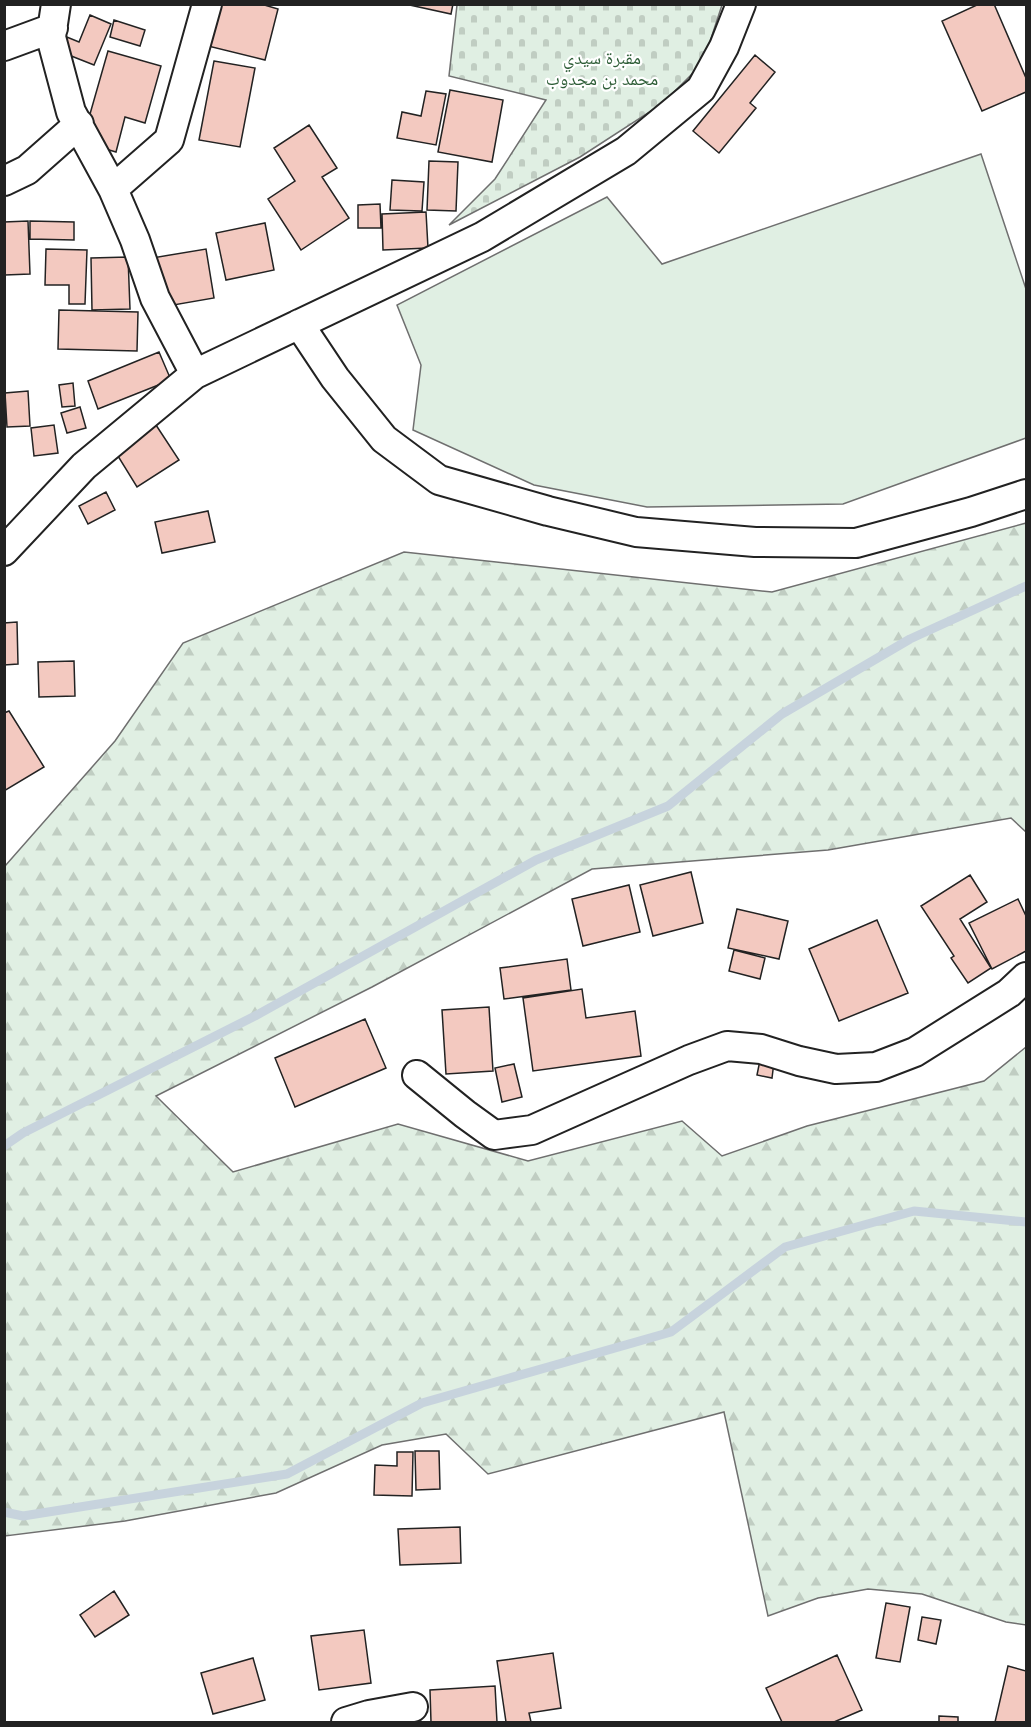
<svg xmlns="http://www.w3.org/2000/svg" width="1031" height="1727" font-family="'DM Sans','Noto Naskh Arabic',sans-serif">
	<defs>
		<pattern id="forest-firs" width="22" height="20" patternUnits="userSpaceOnUse" patternTransform="scale(1.5)"><rect width="22" height="20" fill="#e0efe3"/><path d="M5 1l3.5 6h-7zM16 11l3.5 6h-7z" fill="#c0cdc2"/></pattern>
		<pattern id="cemetery-stones" width="16" height="16" patternUnits="userSpaceOnUse" patternTransform="scale(1.5)"><rect width="16" height="16" fill="#e0efe3"/><path d="M2 7V4a2 2 0 0 1 4 0v3zM10 15v-3a2 2 0 0 1 4 0v3z" fill="#c0cdc2"/></pattern>
	</defs>
	<rect width="100%" height="100%" fill="#fff"/>
	<path fill="#e0efe3" stroke="#6f6f6f" stroke-width="1.5" d="M 981,154 L 1026,289 L 1026,438 L 843,504 L 647,507 L 534,485 L 413,430 L 421,365 L 397,305 L 607,197 L 662,264 Z"/>
	<path fill="url(#forest-firs)" stroke="#6f6f6f" stroke-width="1.5" d="M 1026,523 L 1026,832 L 1011,818 L 828,850 L 592,869 L 372,987 L 156,1096 L 233,1172 L 398,1124 L 528,1161 L 682,1121 L 722,1156 L 807,1126 L 984,1081 L 1026,1047 L 1026,1625 L 1006,1622 L 922,1594 L 868,1589 L 818,1598 L 768,1616 L 724,1412 L 488,1474 L 446,1434 L 382,1445 L 276,1493 L 125,1521 L 5,1536 L 5,866 L 115,741 L 183,643 L 404,552 L 772,592 Z"/>
	<path fill="url(#cemetery-stones)" stroke="#6f6f6f" stroke-width="1.5" d="M 457,5 L 722,5 L 703,63 L 662,104 L 580,157 L 449,225 L 495,179 L 546,100 L 449,76 Z"/>
	<g fill="none" stroke-linecap="round" stroke-linejoin="round">
		<path stroke="#c7d3dd" stroke-width="9" d="M 4,1146 L 23,1133 L 255,1016 L 536,860 L 668,806 L 782,714 L 910,639 L 1026,586
			M 4,1512 L 23,1516 L 287,1474 L 422,1403 L 671,1332 L 785,1247 L 914,1211 L 1026,1222"/>
	</g>
	<path fill="#f3c9c0" stroke="#222" stroke-width="1.5" d="M 218,4 L 261,4 L 278,9 L 265,60 L 208,46 Z
		M 405,4 L 453,4 L 451,14 Z
		M 979,4 L 994,4 L 1026,78 L 1026,92 L 982,111 L 942,21 Z
		M 90,15 L 111,24 L 94,65 L 51,48 L 57,33 L 79,42 Z
		M 114,20 L 145,30 L 140,46 L 110,37 Z
		M 108,51 L 161,66 L 145,123 L 125,117 L 116,152 L 82,142 Z
		M 755,55 L 775,72 L 750,103 L 756,108 L 719,153 L 693,131 Z
		M 214,61 L 255,68 L 240,147 L 199,140 Z
		M 450,90 L 503,100 L 492,162 L 438,152 Z
		M 426,91 L 446,94 L 436,145 L 397,138 L 402,112 L 421,116 Z
		M 309,125 L 337,168 L 322,177 L 349,218 L 301,250 L 268,199 L 295,181 L 274,148 Z
		M 429,161 L 458,162 L 456,211 L 427,210 Z
		M 392,180 L 424,182 L 422,211 L 390,210 Z
		M 380,204 L 381,228 L 358,228 L 358,205 Z
		M 426,212 L 428,248 L 383,250 L 382,214 Z
		M 28,221 L 30,274 L 5,275 L 4,222 Z
		M 30,221 L 74,222 L 74,240 L 30,239 Z
		M 265,223 L 274,270 L 226,280 L 216,233 Z
		M 46,249 L 87,250 L 85,304 L 69,304 L 69,285 L 45,285 Z
		M 206,249 L 214,298 L 162,307 L 152,258 Z
		M 128,257 L 130,309 L 92,310 L 91,258 Z
		M 59,310 L 138,312 L 137,351 L 58,349 Z
		M 159,352 L 171,380 L 98,409 L 88,381 Z
		M 73,383 L 75,406 L 62,407 L 59,385 Z
		M 28,391 L 30,426 L 7,427 L 5,393 Z
		M 80,407 L 86,428 L 67,433 L 61,413 Z
		M 154,422 L 179,460 L 137,487 L 113,448 Z
		M 54,425 L 58,453 L 34,456 L 31,428 Z
		M 106,492 L 115,510 L 88,524 L 79,506 Z
		M 208,511 L 215,542 L 162,553 L 155,522 Z
		M 17,622 L 18,664 L 4,665 L 4,623 Z
		M 74,661 L 75,696 L 39,697 L 38,662 Z
		M 9,711 L 44,767 L 4,791 L 4,713 Z
		M 691,872 L 703,923 L 653,936 L 640,885 Z
		M 970,875 L 987,902 L 960,919 L 991,968 L 968,983 L 951,958 L 954,956 L 921,906 Z
		M 629,885 L 640,932 L 583,946 L 572,899 Z
		M 1018,899 L 1026,916 L 1026,951 L 992,969 L 969,923 Z
		M 737,909 L 788,921 L 779,959 L 728,948 Z
		M 877,920 L 908,993 L 839,1021 L 809,949 Z
		M 734,950 L 765,958 L 760,979 L 729,971 Z
		M 567,959 L 571,990 L 504,999 L 500,968 Z
		M 582,989 L 586,1018 L 635,1011 L 641,1056 L 533,1071 L 523,998 Z
		M 489,1007 L 493,1071 L 446,1074 L 442,1010 Z
		M 365,1019 L 386,1068 L 295,1107 L 275,1058 Z
		M 760,1060 L 774,1062 L 772,1078 L 757,1075 Z
		M 514,1064 L 522,1097 L 502,1102 L 495,1068 Z
		M 415,1451 L 439,1451 L 440,1489 L 416,1490 Z
		M 397,1452 L 413,1452 L 412,1496 L 374,1495 L 375,1465 L 397,1466 Z
		M 460,1527 L 461,1563 L 400,1565 L 398,1529 Z
		M 114,1591 L 129,1615 L 95,1637 L 80,1615 Z
		M 886,1603 L 910,1607 L 900,1662 L 876,1658 Z
		M 922,1617 L 941,1620 L 936,1644 L 918,1640 Z
		M 364,1630 L 371,1683 L 319,1690 L 311,1636 Z
		M 553,1653 L 561,1708 L 529,1713 L 531,1722 L 506,1722 L 497,1661 Z
		M 837,1655 L 862,1710 L 834,1722 L 782,1722 L 766,1688 Z
		M 253,1658 L 265,1700 L 213,1714 L 201,1673 Z
		M 1008,1666 L 1026,1671 L 1026,1722 L 995,1722 Z
		M 495,1686 L 497,1722 L 431,1722 L 430,1690 Z
		M 939,1716 L 958,1717 L 958,1722 L 939,1722 Z"/>
	<g fill="none" stroke-linecap="round" stroke-linejoin="round">
		<defs>
			<path id="street" d="M 56,4 L 51,37 L 71,112 L 113,189
				M 4,46 L 53,28
				M 4,181 L 27,170 L 79,124
				M 299,324 L 335,378 L 384,439 L 439,480 L 548,511 L 636,532 L 755,542 L 856,543 L 971,512 L 1026,494
				M 195,374 L 155,298 L 135,240 L 113,189 L 169,140 L 207,4
				M 4,551 L 84,466 L 195,374 L 482,237 L 626,151 L 701,89 L 724,47 L 741,4
				M 417,1075 L 465,1114 L 494,1135 L 532,1130 L 689,1060 L 727,1046 L 761,1049 L 799,1061 L 836,1069 L 876,1067 L 915,1052 L 1009,993 L 1026,977
				M 346,1722 L 369,1715 L 413,1707"/>
		</defs>
		<use href="#street" stroke="#222" stroke-width="32"/>
		<use href="#street" stroke="#fff" stroke-width="28"/>
	</g>
	<g text-anchor="middle" dominant-baseline="central" stroke-width="4.5" stroke-linejoin="round" paint-order="stroke">
		<g font-size="18" fill="#2f5e38" stroke="#fff">
			<text x="602" y="58">مقبرة سيدي<tspan x="602" dy="21">محمد بن مجدوب</tspan></text>
		</g>
	</g>
	<rect width="1031" height="1727" fill="none" stroke="#222222" stroke-width="12"/>
</svg>
